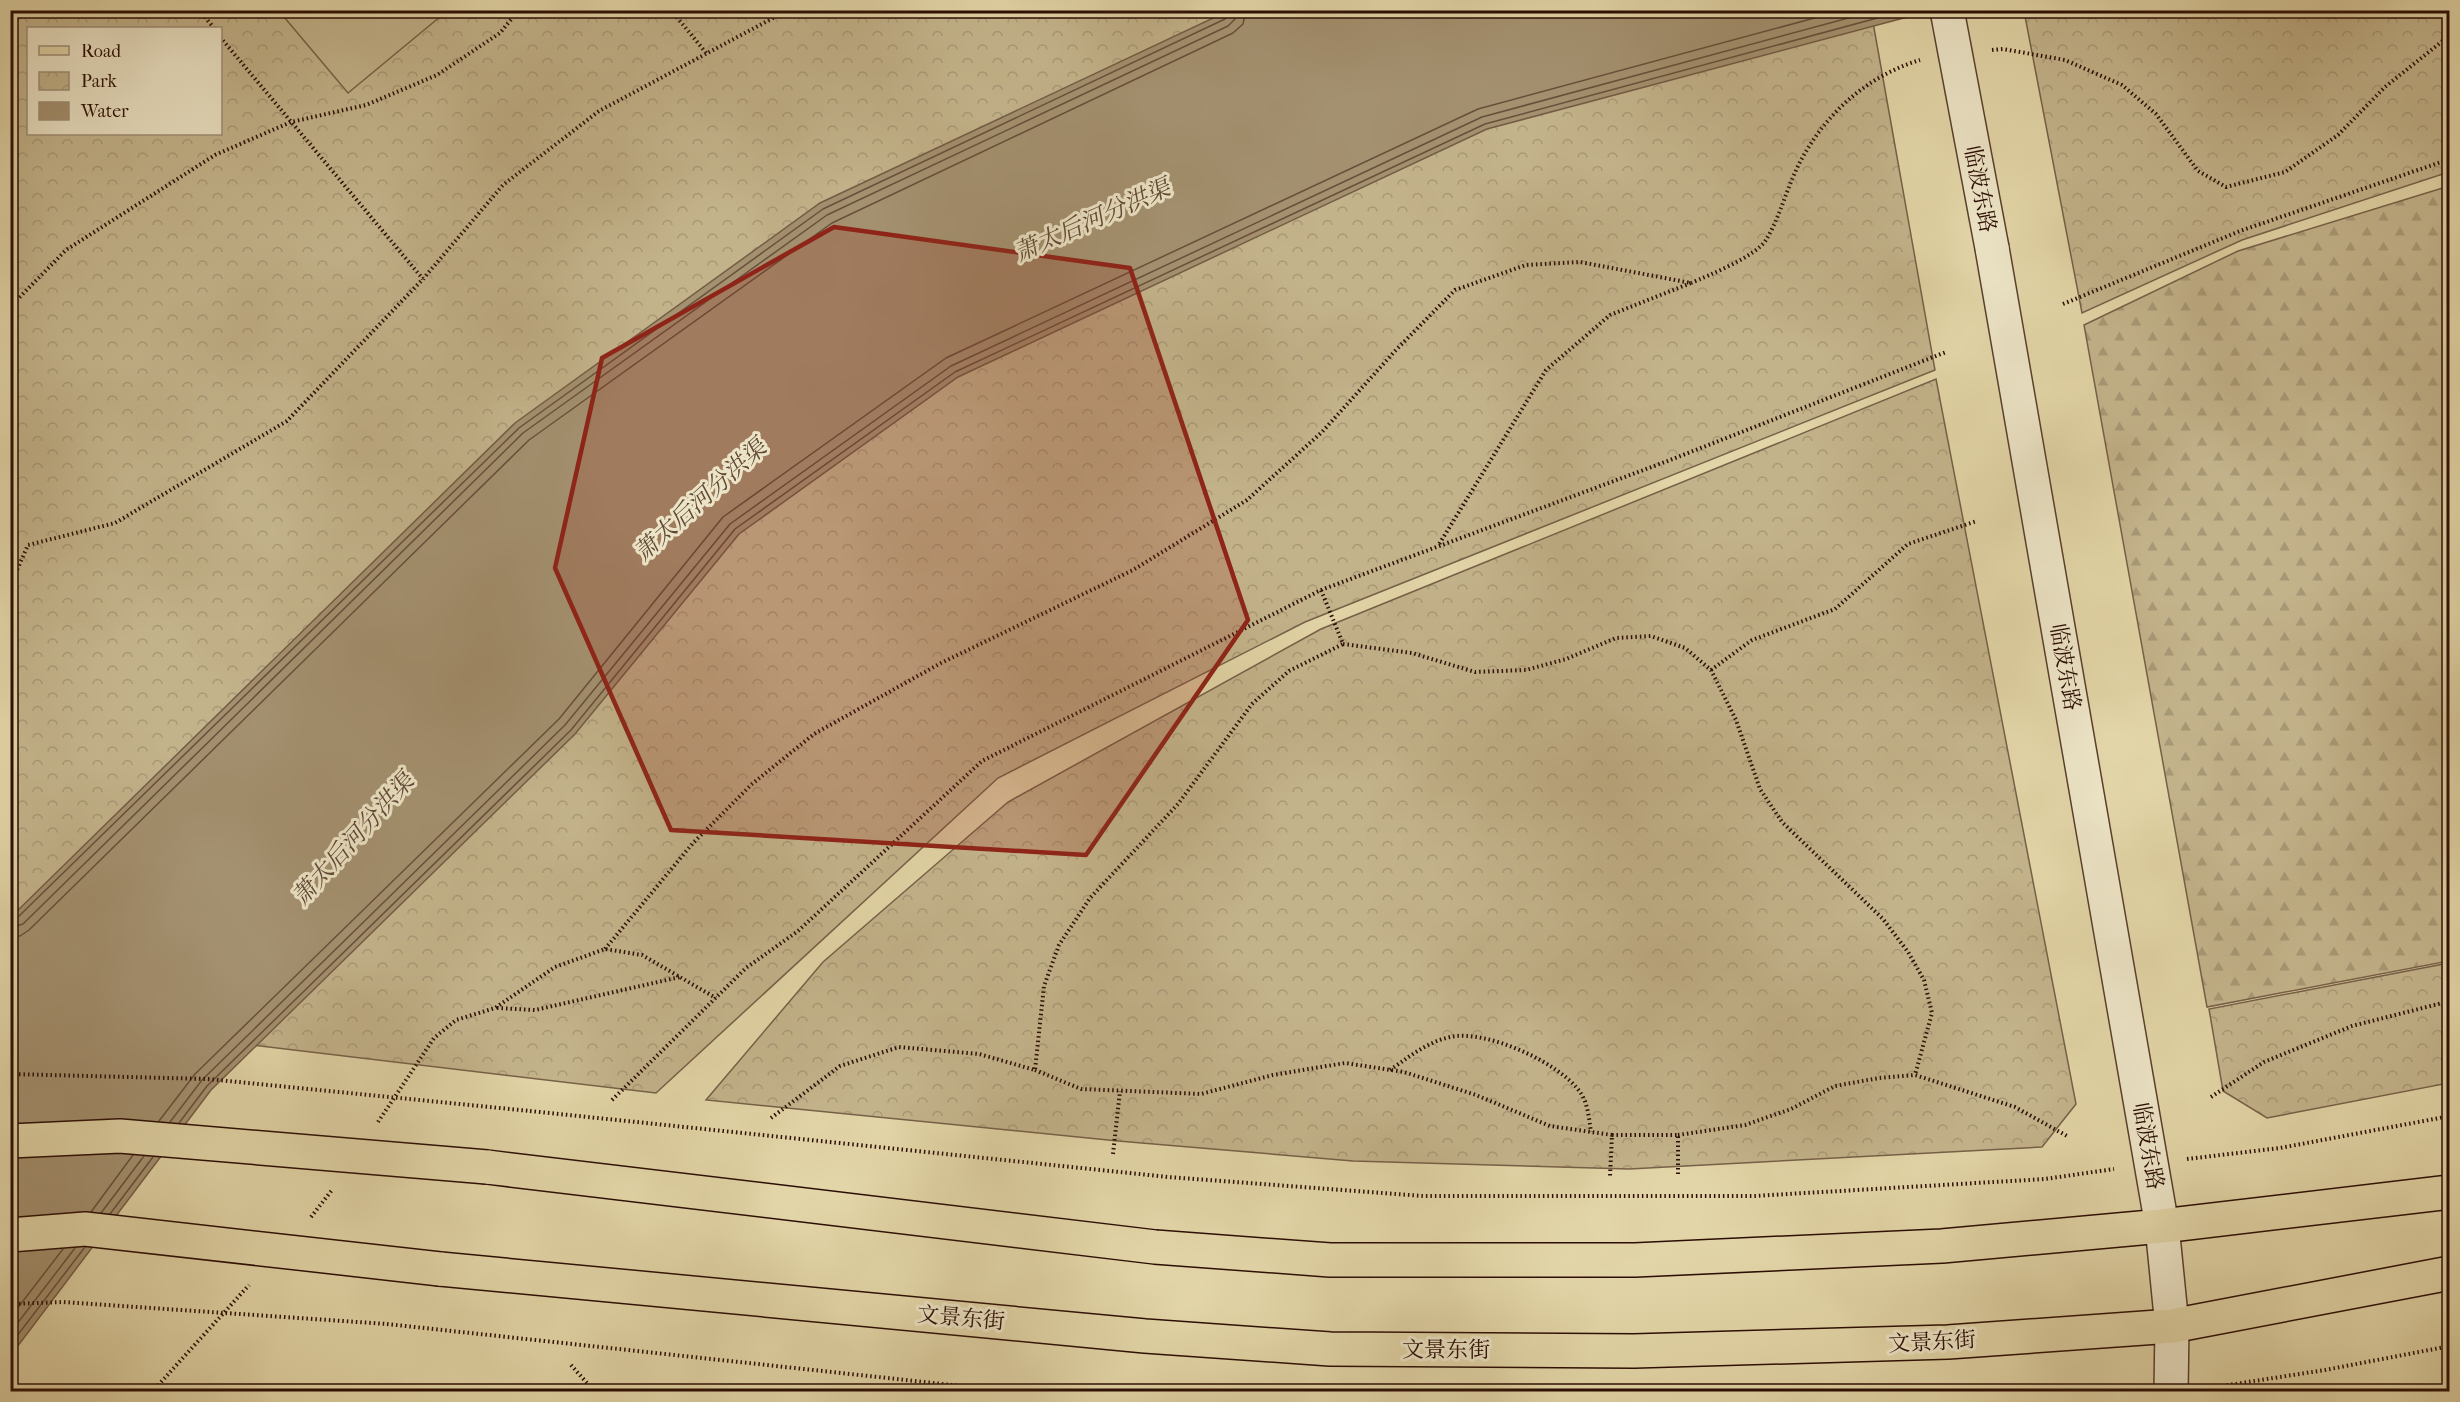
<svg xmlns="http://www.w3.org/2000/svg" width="2460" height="1402" font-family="'IM FELL French Canon','Noto Serif SC',serif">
	<defs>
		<pattern id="forest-firs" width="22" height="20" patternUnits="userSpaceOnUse" patternTransform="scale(1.5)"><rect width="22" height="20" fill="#c3b38b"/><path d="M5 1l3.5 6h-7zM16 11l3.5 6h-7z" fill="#a89976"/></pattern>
		<pattern id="park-crowns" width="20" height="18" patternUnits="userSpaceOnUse" patternTransform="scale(1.5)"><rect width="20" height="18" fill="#c3b38b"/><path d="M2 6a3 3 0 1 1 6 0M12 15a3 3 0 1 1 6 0" fill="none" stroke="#a89976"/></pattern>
	</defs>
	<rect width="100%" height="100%" fill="#e2d5a7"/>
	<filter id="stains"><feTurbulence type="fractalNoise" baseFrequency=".00333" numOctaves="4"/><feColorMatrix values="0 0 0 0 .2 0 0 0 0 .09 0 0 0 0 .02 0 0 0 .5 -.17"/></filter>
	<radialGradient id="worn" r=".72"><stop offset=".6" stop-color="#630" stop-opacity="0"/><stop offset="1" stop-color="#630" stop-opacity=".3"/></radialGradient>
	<path fill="url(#forest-firs)" stroke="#776048" stroke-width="1.5" d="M 2449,186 L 2449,961 L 2207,1007 L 2084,325 L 2238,251 Z"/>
	<path fill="url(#park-crowns)" stroke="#776048" stroke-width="1.5" fill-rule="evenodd" d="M 11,11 L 1871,11 L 1935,370 L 1305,622 L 998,778 L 656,1093 L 150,1033 L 11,1041 ZM 28,28 L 220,28 L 220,134 L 28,134 Z
		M 2024,11 L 2449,11 L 2449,172 L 2242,240 L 2082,313 Z
		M 1936,379 L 2076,1104 L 2042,1147 L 1629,1169 L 1353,1161 L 1118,1141 L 706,1100 L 823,962 L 1008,802 L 1321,629 Z
		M 2449,963 L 2449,1083 L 2267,1118 L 2223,1091 L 2209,1009 Z"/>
	<path fill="#c3b38b" stroke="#776048" stroke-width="1.5" d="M 279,11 L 447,11 L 348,93 Z"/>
	<path fill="#a49170" stroke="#745c45" stroke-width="1.5" d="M 1228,11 L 1930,11 L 1487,129 L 958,377 L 739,534 L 575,734 L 211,1090 L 11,1355 L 11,917 L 515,423 L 820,203 Z"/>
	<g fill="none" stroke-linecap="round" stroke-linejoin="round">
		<path stroke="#684f3a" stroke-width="1.5" d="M 10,920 L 17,918 L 519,428 L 823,209 L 1225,19 L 1229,10
			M 10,928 L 23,924 L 523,433 L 827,215 L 1228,26 L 1235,19 L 1237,10
			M 10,937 L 20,936 L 29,930 L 529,440 L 832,223 L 1233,33 L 1243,24 L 1246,10
			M 159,1121 L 195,1074 L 559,719 L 723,517 L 946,358 L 1478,109 L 1844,10
			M 170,1122 L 202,1080 L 565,725 L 730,524 L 951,366 L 1482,117 L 1878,10
			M 179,1123 L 207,1086 L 571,730 L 735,529 L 955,372 L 1485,124 L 1907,10
			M 91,1212 L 133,1155
			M 101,1213 L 144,1156
			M 110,1214 L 153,1157
			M 10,1318 L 63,1249
			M 10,1333 L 75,1248
			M 10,1345 L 85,1247"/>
		<defs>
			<path id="minor" d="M 1992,248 L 2162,1226 L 2172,1326 L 2171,1392"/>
			<path id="major" d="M 487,1167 L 1155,1247 L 1330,1260 L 1635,1260 L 1942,1246 L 2162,1226 L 2450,1192
				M 440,1269 L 1145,1336 L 1330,1349 L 1634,1351 L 1948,1342 L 2172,1326 L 2450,1273"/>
		</defs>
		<use href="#minor" stroke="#593f2d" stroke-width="36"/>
		<use href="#major" stroke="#2b0d04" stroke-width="36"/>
		<path stroke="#2b0d04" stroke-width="4" stroke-dasharray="1.5 3" stroke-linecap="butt" d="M 199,10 L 214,28
			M 671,10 L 707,54
			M 220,37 L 423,279
			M 1992,50 L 2003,49 L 2065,60 L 2122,85 L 2156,114 L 2198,171 L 2226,187 L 2285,172 L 2338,135 L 2385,87 L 2450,35
			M 1691,283 C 1709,275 1755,257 1766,240 C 1779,219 1786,191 1797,168 C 1822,117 1864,77 1920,60
			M 2063,304 L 2240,231 L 2450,159
			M 10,307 L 66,250 L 215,155 L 291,122 L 366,105 L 437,75 L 500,33 L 519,10
			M 10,586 L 28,545 L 115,523 L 287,421 L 423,279 L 503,185 L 599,111 L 788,10
			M 1343,644 L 1412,653 L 1475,672 L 1526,670 L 1566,659 L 1616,638 L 1651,636 L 1685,648 L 1711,670 L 1736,720 L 1760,789 L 1782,822 L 1883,919 L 1908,952 L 1924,980 L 1932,1013 L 1915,1075
			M 1711,670 L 1752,640 L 1835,609 L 1908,544 L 1977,521
			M 605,949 L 693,843 L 752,784 L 814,734 L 941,663 L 1133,570 L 1247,500 L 1322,432 L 1395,351 L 1455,290 L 1526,265 L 1580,262 L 1691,283 L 1610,315 L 1546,370 L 1438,546
			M 497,1008 L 535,1010 L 680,977
			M 1035,1070 L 1081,1089 L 1201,1094 L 1273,1075 L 1345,1063 L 1404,1072 L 1476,1095 L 1550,1126 L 1612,1135 L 1610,1176
			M 1390,1070 C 1409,1057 1427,1042 1450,1037 C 1485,1029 1559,1062 1580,1092 C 1588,1103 1589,1119 1591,1132
			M 2211,1097 L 2264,1062 L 2352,1026 L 2450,1001
			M 612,1100 L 746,968 L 798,931 L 982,761 L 1321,590 L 1665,462 L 1946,352
			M 530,1111 L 1168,1177 L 1423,1196 L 1754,1196 L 2045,1179 L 2114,1169
			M 771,1118 L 840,1066 L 899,1047 L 979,1054 L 1035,1070 L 1044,986 L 1059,945 L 1090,898 L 1178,804 L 1252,704 L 1289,671 L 1343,644 L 1321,590
			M 378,1122 L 434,1038 L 456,1020 L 495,1008 L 555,967 L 605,949 L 642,955 L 716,998
			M 1612,1135 L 1678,1135 L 1678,1174
			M 1678,1135 L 1745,1125 L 1791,1109 L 1835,1086 L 1879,1078 L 1915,1075 L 2015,1107 L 2067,1136
			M 1113,1154 L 1120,1091
			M 2187,1159 L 2280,1148 L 2450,1116
			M 311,1217 L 332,1190
			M 387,1324 L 1017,1392
			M 571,1365 L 595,1392
			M 2209,1388 L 2325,1370 L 2450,1346
			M 152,1392 L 249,1285"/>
		<use href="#minor" stroke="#ece4c6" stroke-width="33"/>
		<use href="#major" stroke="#e2d5a7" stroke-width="33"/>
		<defs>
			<path id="minor-bridge" d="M 1947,10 L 1992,248"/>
			<path id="major-bridge" d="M 10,1141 L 120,1136 L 487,1167
				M 10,1235 L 85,1229 L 440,1269"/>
		</defs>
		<use href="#minor-bridge" stroke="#593f2d" stroke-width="36" stroke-linecap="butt"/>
		<use href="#major-bridge" stroke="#2b0d04" stroke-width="36" stroke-linecap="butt"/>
		<path stroke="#2b0d04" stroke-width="4" stroke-dasharray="1.5 3" stroke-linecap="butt" d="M 10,1074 L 208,1079 L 530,1111
			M 10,1304 L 63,1302 L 387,1324"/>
		<use href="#minor-bridge" stroke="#ece4c6" stroke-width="33"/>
		<use href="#major-bridge" stroke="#e2d5a7" stroke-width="33"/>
	</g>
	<path fill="#8f2418" fill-opacity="0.2" stroke="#8f2418" stroke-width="4.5" stroke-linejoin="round" d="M 834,227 L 1130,268 L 1248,620 L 1086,855 L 671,830 L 555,568 L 602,358 Z"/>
	<g text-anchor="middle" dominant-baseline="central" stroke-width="6" stroke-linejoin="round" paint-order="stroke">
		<g font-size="22" fill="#2b0d04" stroke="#ece4c6">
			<text transform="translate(1980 189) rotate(79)">临波东路</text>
			<text transform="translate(2065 667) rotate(80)">临波东路</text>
			<text transform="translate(2148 1146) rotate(80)">临波东路</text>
			<text transform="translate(961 1318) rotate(5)">文景东街</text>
			<text transform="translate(1932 1342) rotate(-3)">文景东街</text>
			<text x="1446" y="1350">文景东街</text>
		</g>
		<g font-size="24" font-style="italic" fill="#614835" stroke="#ece4c6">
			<text transform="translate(1092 220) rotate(-24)">萧太后河分洪渠</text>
			<text transform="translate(700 500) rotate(-42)">萧太后河分洪渠</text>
			<text transform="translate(353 839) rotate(-48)">萧太后河分洪渠</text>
		</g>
	</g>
	<rect width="2460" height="1402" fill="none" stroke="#e2d5a7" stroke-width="36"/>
	<rect x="12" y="12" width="2436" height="1378" fill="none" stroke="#2b0d04" stroke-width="3"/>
	<rect x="18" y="18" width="2424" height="1366" fill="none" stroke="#2b0d04" stroke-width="1.5"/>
	<rect x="27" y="27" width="195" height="108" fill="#ece4c6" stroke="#9f8e78" stroke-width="1.5"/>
	<rect x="39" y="46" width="30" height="9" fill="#e2d5a7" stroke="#9f8e78" stroke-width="1.5"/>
	<text x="81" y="57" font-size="18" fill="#2b0d04">Road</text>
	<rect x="39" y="72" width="30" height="18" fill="url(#park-crowns)" stroke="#9f8e78" stroke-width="1.5"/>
	<text x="81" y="87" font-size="18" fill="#2b0d04">Park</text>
	<rect x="39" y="102" width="30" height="18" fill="#a49170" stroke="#9f8e78" stroke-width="1.5"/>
	<text x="81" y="117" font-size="18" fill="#2b0d04">Water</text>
	<rect width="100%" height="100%" filter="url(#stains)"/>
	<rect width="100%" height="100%" fill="url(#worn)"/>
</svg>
